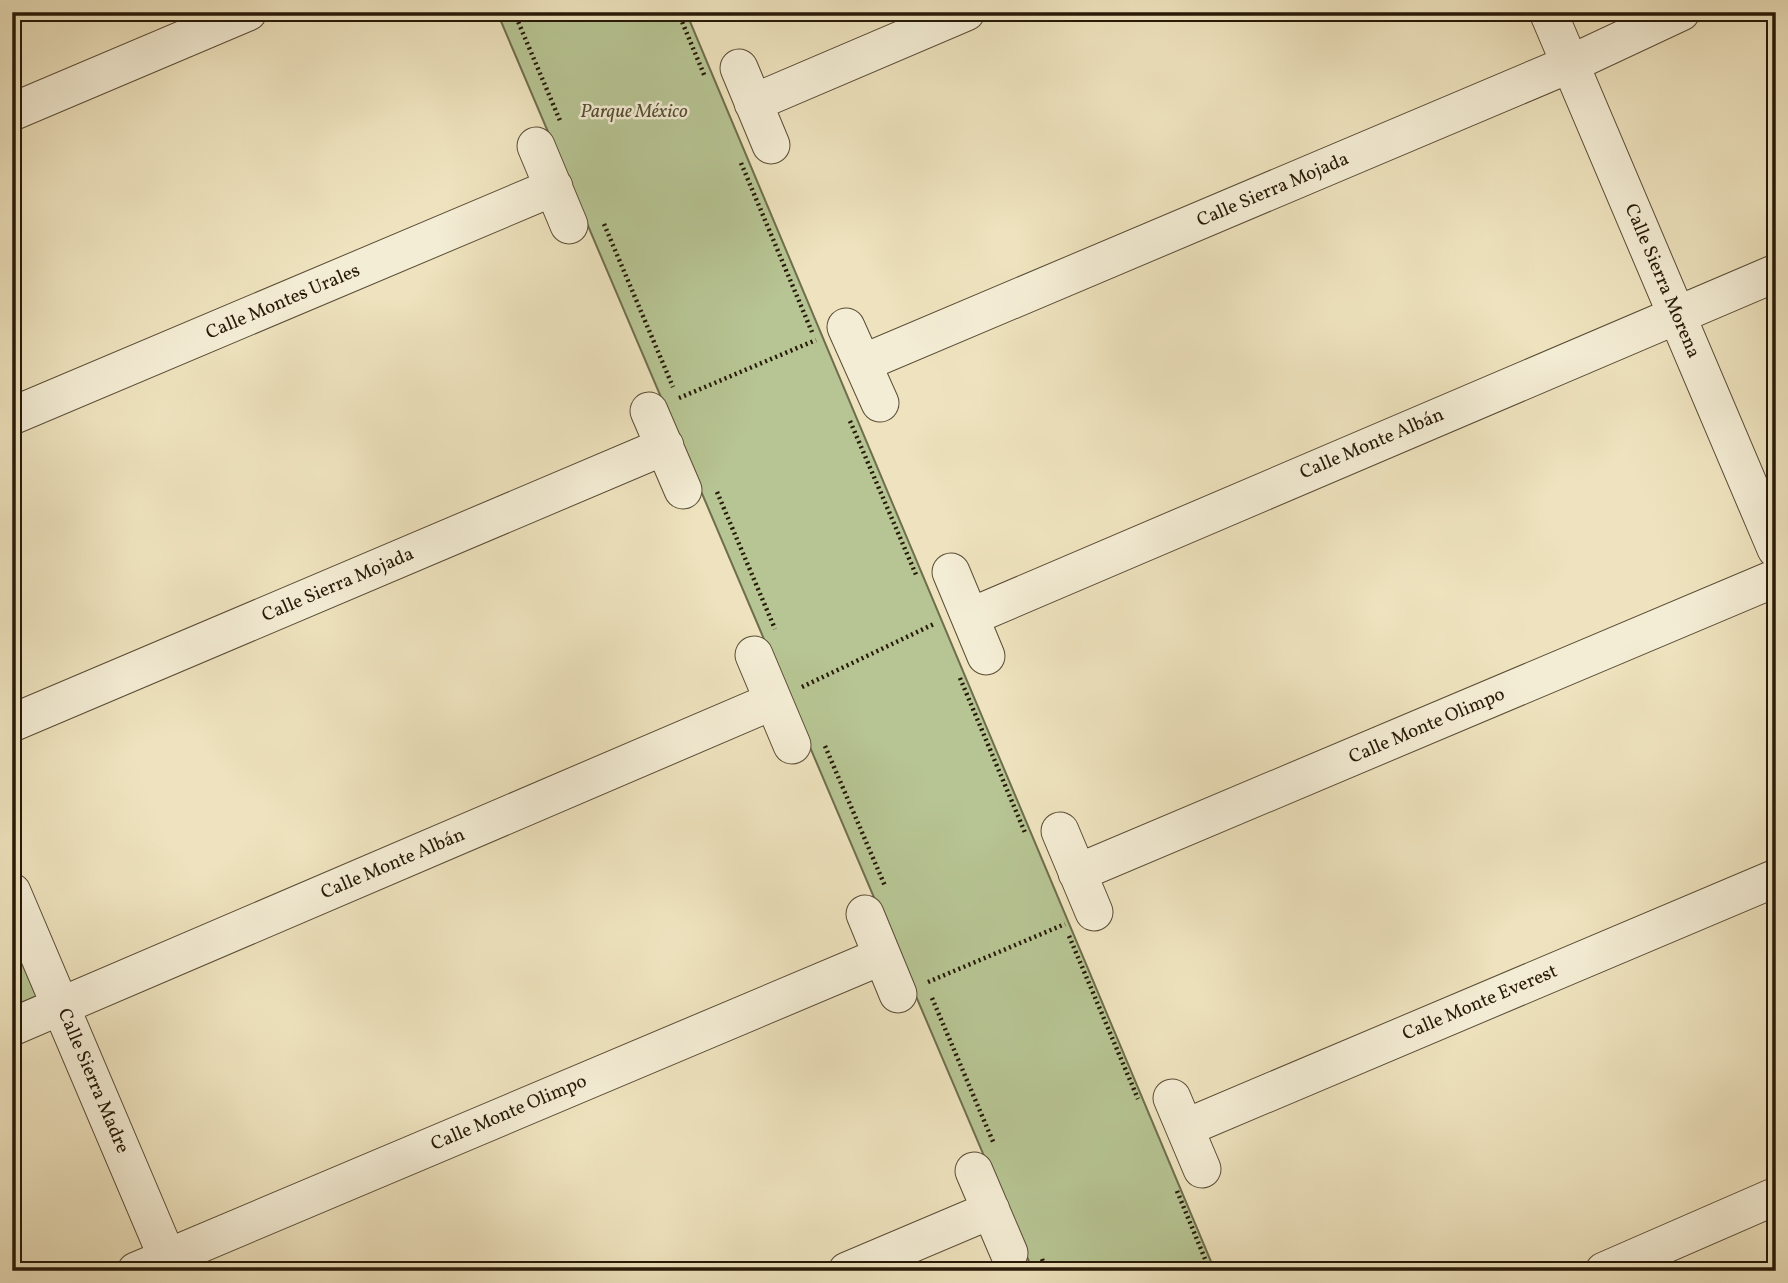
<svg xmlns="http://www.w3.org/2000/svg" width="1788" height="1283" font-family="Vollkorn,serif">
	<rect width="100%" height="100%" fill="#eee3be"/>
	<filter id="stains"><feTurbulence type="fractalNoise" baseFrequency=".00286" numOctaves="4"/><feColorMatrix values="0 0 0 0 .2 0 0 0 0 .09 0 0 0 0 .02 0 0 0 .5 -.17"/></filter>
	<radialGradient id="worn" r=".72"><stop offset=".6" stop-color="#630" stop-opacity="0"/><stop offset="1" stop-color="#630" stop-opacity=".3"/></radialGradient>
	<path fill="#b7c493" stroke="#6f6e4d" stroke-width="2" d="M 497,12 L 686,12 L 1215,1271 L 1033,1271 Z
		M 12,937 L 37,996 L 12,1007 Z"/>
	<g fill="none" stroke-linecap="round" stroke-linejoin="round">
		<defs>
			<path id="minor" d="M 1548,12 L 1776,549
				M 739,68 L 771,145
				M 753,103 L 966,12
				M 12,112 L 248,12
				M 536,146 L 569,225
				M 846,327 L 880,403
				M 863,363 L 1570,64 L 1681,12
				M 649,411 L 683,490
				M 12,416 L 554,187
				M 951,572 L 986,656
				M 970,617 L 1776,273
				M 754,655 L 792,745
				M 12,723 L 665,446
				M 1060,831 L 1094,912
				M 1077,873 L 1776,578
				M 12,892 L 173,1271
				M 865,914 L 898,994
				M 12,1027 L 773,701
				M 1172,1098 L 1202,1169
				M 1185,1128 L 1776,878
				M 974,1171 L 1009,1253
				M 136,1271 L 882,956
				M 847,1271 L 991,1210
				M 1604,1271 L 1776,1196"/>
		</defs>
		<use href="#minor" stroke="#594c35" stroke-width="39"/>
		<path stroke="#271907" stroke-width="4.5" stroke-dasharray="2 3.5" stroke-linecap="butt" d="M 514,12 L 561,123
			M 678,12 L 705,77
			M 741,163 L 812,332
			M 604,224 L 673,387
			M 679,398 L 816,340
			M 850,421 L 917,577
			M 717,492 L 775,629
			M 960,678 L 1026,835
			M 802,687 L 936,623
			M 825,746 L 885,886
			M 1069,936 L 1138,1099
			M 928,982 L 1065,924
			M 932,998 L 994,1144
			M 1177,1191 L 1210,1271
			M 1042,1259 L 1047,1271"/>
		<use href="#minor" stroke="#f4edd5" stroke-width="37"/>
	</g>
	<g text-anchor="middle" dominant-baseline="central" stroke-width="5" stroke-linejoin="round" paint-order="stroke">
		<g font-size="19" font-style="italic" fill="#524c31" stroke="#f4edd5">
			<text x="634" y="112">Parque México</text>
		</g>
		<g font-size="19" fill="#271907" stroke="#f4edd5">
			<text transform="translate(1273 190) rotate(-23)">Calle Sierra Mojada</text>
			<text transform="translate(1662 281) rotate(67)">Calle Sierra Morena</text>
			<text transform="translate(283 302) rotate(-23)">Calle Montes Urales</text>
			<text transform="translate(1372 444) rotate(-23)">Calle Monte Albán</text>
			<text transform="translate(338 585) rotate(-23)">Calle Sierra Mojada</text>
			<text transform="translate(1427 726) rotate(-23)">Calle Monte Olimpo</text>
			<text transform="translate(393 864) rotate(-23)">Calle Monte Albán</text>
			<text transform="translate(1480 1003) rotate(-23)">Calle Monte Everest</text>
			<text transform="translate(93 1081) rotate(67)">Calle Sierra Madre</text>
			<text transform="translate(509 1113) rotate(-23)">Calle Monte Olimpo</text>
		</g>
	</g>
	<rect width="1788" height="1283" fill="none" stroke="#eee3be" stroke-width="42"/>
	<rect x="14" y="14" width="1760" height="1255" fill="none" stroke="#271907" stroke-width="3.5"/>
	<rect x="21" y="21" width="1746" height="1241" fill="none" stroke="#271907" stroke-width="2"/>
	<rect width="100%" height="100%" filter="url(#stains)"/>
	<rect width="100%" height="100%" fill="url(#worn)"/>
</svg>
